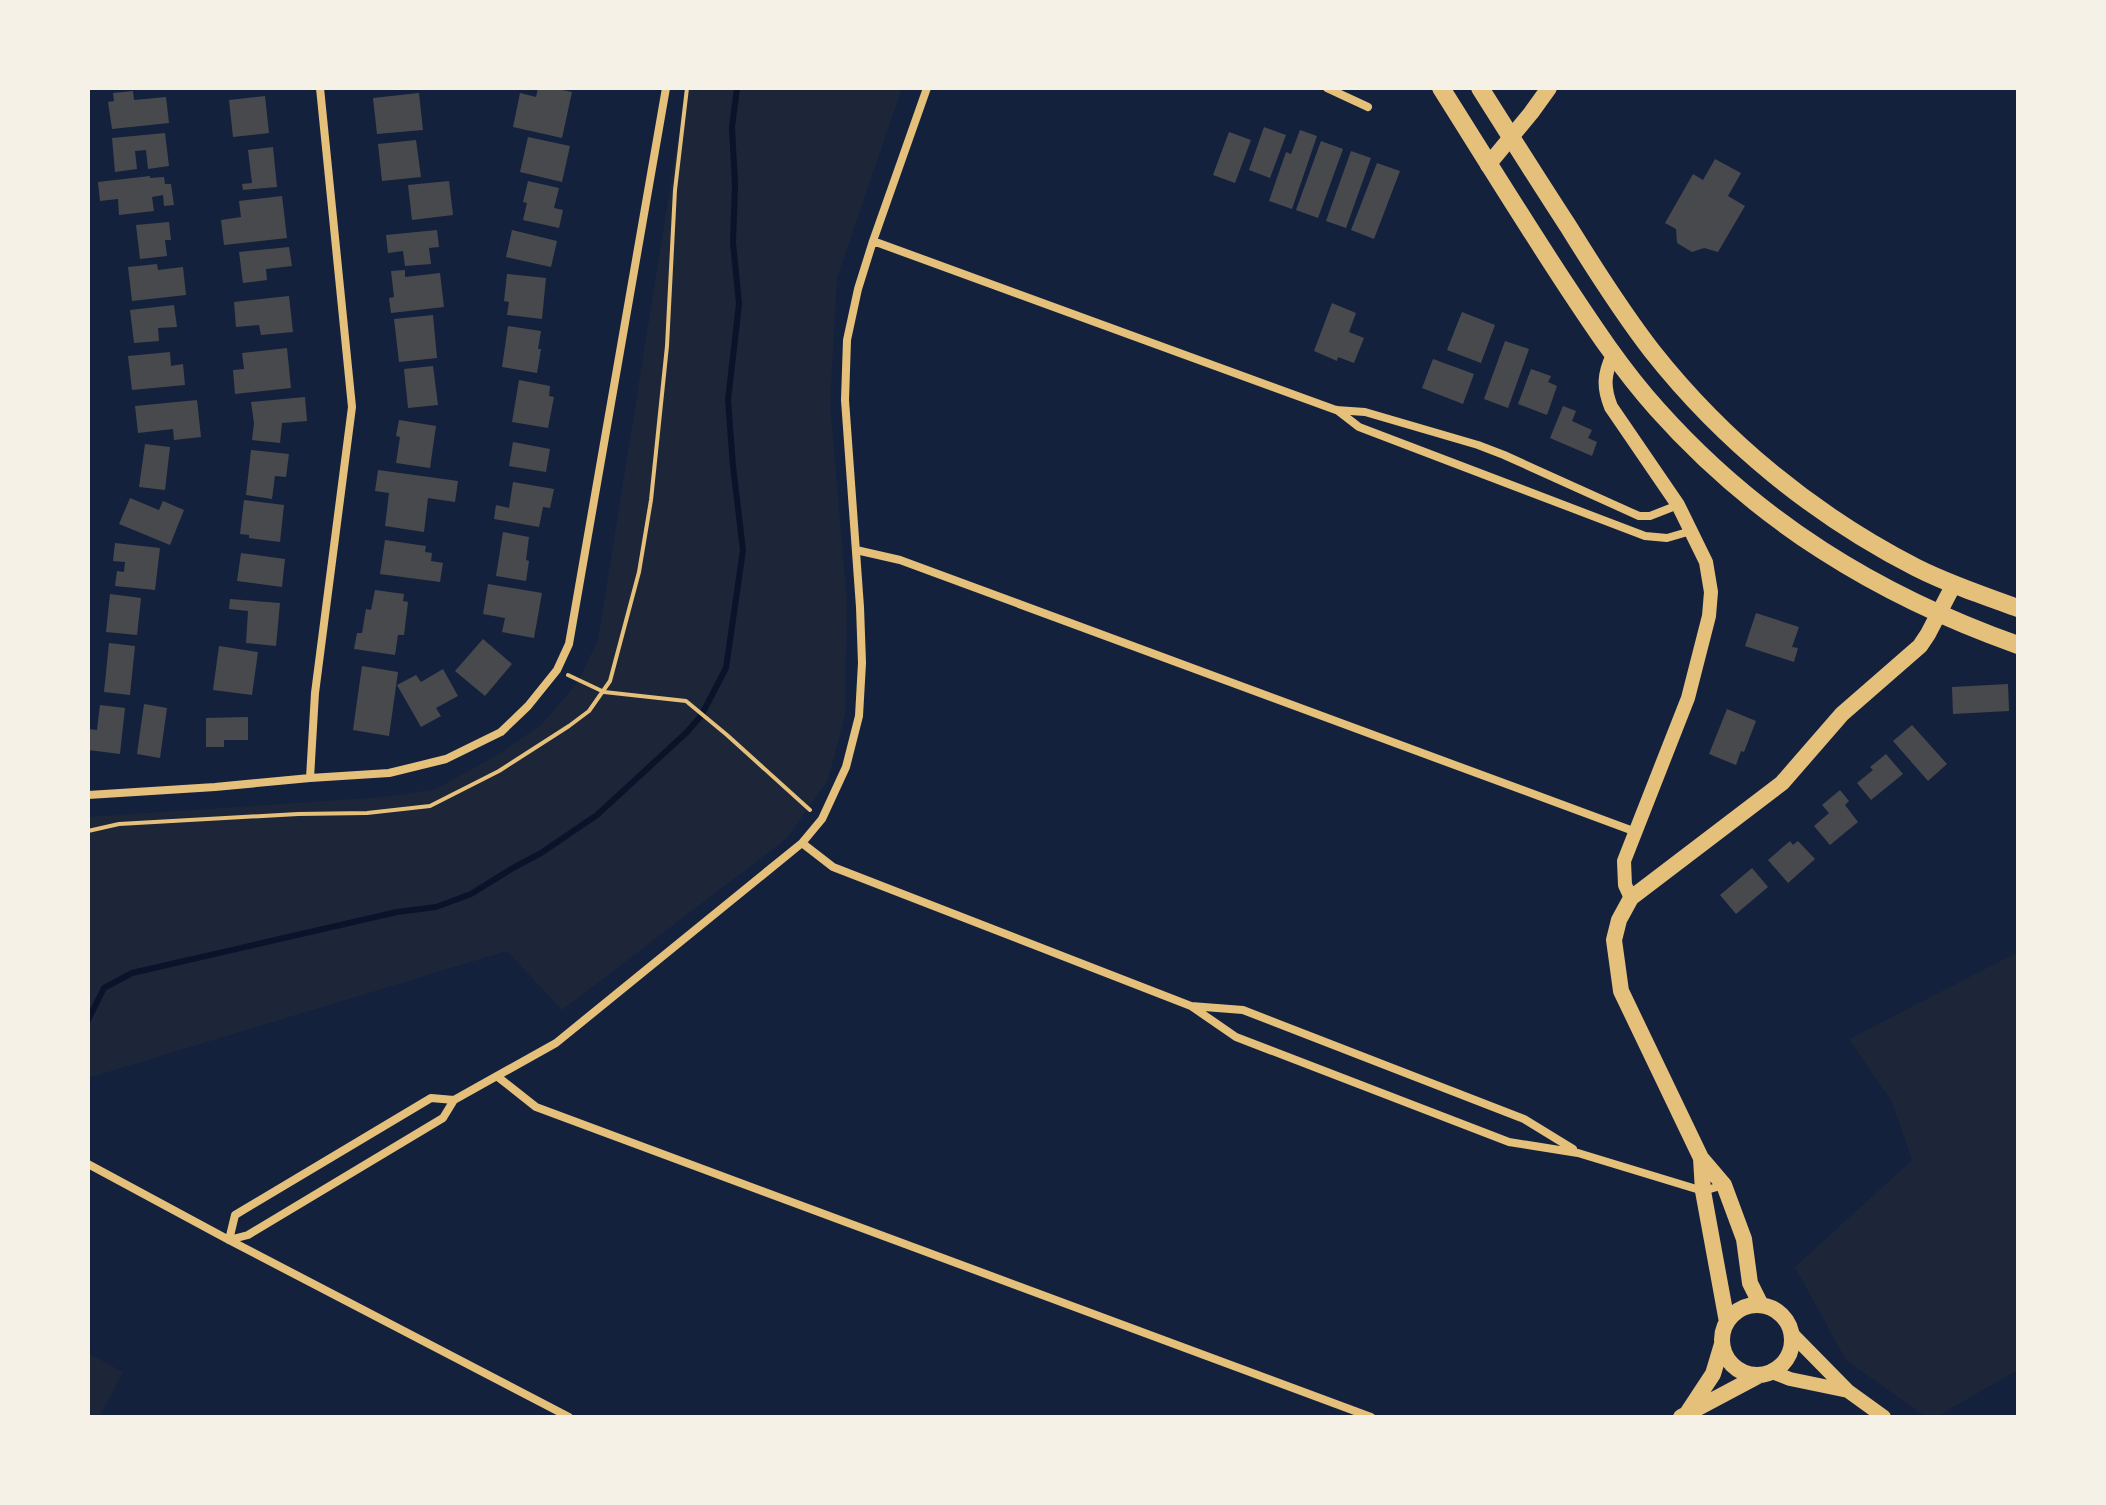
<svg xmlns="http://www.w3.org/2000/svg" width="2106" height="1505" font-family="Rubik,sans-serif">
	<rect width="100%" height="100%" fill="#14213d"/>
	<path fill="#1d2539" d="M 686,88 L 902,88 L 837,278 L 830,403 L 847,602 L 845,715 L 828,780 L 786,839 L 562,1010 L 507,951 L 88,1078 L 88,817 L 385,797 L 436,789 L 499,754 L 541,725 L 577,683 L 598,640 Z
		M 2018,952 L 2018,1370 L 1936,1417 L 1926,1417 L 1846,1360 L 1795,1267 L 1912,1160 L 1892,1102 L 1849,1039 Z
		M 88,1353 L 123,1372 L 99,1417 L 88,1417 Z"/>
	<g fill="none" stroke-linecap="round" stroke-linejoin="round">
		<path stroke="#0b132b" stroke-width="6" d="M 88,1020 L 104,988 L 132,973 L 397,912 L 436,907 L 471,894 L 513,868 L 541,853 L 597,815 L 686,733 L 701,716 L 726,668 L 743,550 L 733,466 L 728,400 L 739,304 L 733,243 L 735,185 L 732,127 L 737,88"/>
	</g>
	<path fill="#48494c" d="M 538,88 L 553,88 L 572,92 L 562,138 L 513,127 L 520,93 L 536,97 Z
		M 133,91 L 134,100 L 166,97 L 169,123 L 112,129 L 108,102 L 114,101 L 113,93 Z
		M 419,93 L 423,130 L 377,134 L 373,98 Z
		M 265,96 L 269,133 L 233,137 L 229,100 Z
		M 1264,127 L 1286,135 L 1270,178 L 1249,170 Z
		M 1300,130 L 1317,136 L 1292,209 L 1269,201 L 1286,152 L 1291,154 Z
		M 1229,132 L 1251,140 L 1235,183 L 1213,175 Z
		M 165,133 L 169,166 L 148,169 L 146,150 L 135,151 L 137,169 L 115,172 L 112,138 Z
		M 528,137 L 570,146 L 562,182 L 520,172 Z
		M 416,140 L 421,177 L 382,181 L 378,144 Z
		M 1321,141 L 1343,149 L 1318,218 L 1296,210 Z
		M 273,147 L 277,187 L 243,190 L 242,184 L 252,183 L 248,150 Z
		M 1351,151 L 1371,158 L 1346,228 L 1326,221 Z
		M 1715,159 L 1741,173 L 1728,196 L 1745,206 L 1718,252 L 1704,248 L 1692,252 L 1677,243 L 1676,229 L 1665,223 L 1693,174 L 1703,180 Z
		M 1377,163 L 1400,171 L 1374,239 L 1351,230 Z
		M 150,176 L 150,178 L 164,177 L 165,184 L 171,184 L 174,205 L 164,206 L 163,195 L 152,197 L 154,211 L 119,215 L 118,199 L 100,201 L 98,182 Z
		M 449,181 L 453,215 L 412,220 L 408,185 Z
		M 528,181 L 559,188 L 554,208 L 563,210 L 559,228 L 523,220 L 527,203 L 523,202 Z
		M 282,196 L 287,238 L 224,245 L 221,220 L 241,217 L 239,201 Z
		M 169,222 L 171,240 L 165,240 L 167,256 L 140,259 L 136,225 Z
		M 437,230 L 439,247 L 429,248 L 431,264 L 405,266 L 403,251 L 388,253 L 386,235 Z
		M 512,230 L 557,241 L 551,267 L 506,257 Z
		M 289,247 L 292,266 L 266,269 L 267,280 L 243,283 L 239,252 Z
		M 157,264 L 158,270 L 183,267 L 186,295 L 132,301 L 128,267 Z
		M 405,270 L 405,277 L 440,273 L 444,307 L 391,313 L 389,298 L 394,297 L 391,271 Z
		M 507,274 L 546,278 L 542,319 L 507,315 L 509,302 L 504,301 Z
		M 289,296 L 293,332 L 261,335 L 259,325 L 236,327 L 234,302 Z
		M 1332,303 L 1356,313 L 1349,332 L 1364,338 L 1354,363 L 1338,357 L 1337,361 L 1314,351 Z
		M 174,305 L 177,327 L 158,328 L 159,341 L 134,343 L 130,310 Z
		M 1462,312 L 1495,325 L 1481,363 L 1447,350 Z
		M 433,315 L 437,358 L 399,362 L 394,319 Z
		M 508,326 L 541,331 L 538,349 L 541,349 L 537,373 L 502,367 Z
		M 1505,341 L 1529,349 L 1508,408 L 1484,399 Z
		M 287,348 L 291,388 L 235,394 L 233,370 L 244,369 L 242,353 Z
		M 170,352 L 171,366 L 183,364 L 185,385 L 132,390 L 128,356 Z
		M 1433,359 L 1474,374 L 1463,404 L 1422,388 Z
		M 433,366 L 438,405 L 408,408 L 404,369 Z
		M 1531,369 L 1551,376 L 1548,382 L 1557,386 L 1547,415 L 1518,404 Z
		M 519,380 L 550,386 L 549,396 L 554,397 L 548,428 L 512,422 Z
		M 305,397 L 307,421 L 282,423 L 280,443 L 252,440 L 254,423 L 251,402 Z
		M 197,400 L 201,437 L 174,440 L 173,429 L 138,433 L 135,406 Z
		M 1563,406 L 1576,411 L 1572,421 L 1592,430 L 1588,438 L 1597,442 L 1592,456 L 1550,438 Z
		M 399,420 L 436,426 L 430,468 L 396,463 L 400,437 L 396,436 Z
		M 513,442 L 550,449 L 546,472 L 509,466 Z
		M 145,444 L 170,447 L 165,490 L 139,487 Z
		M 251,450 L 289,454 L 286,477 L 275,476 L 272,499 L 246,495 Z
		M 378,470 L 458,481 L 455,502 L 428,498 L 424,532 L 385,526 L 389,493 L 375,491 Z
		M 513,482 L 554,489 L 550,508 L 543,507 L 539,527 L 494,519 L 496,505 L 509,508 Z
		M 130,498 L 159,510 L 163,501 L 184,510 L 170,545 L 119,524 Z
		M 244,500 L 284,505 L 280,542 L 249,538 L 249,535 L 240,534 Z
		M 503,532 L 529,537 L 526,560 L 529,561 L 526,581 L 496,576 Z
		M 385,540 L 426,546 L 425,552 L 432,553 L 431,561 L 443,563 L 440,582 L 380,574 Z
		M 115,543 L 160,548 L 155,590 L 115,586 L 117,571 L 124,572 L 125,562 L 113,561 Z
		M 241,553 L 285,559 L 282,587 L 237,581 Z
		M 488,584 L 542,593 L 534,638 L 502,632 L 505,618 L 483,614 Z
		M 375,590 L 404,594 L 403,601 L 408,602 L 404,635 L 398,635 L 395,655 L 354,649 L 357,633 L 362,633 L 366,609 L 371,610 Z
		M 110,594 L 141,598 L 137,635 L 106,632 Z
		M 230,599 L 280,603 L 276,646 L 246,643 L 248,611 L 229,609 Z
		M 1756,613 L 1799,627 L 1792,647 L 1798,648 L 1794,662 L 1745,646 Z
		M 483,639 L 512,664 L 485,696 L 455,671 Z
		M 109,643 L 135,646 L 130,695 L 104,692 Z
		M 219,646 L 258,652 L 252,695 L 213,690 Z
		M 362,666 L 398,672 L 389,736 L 353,730 Z
		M 443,669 L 458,696 L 436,708 L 441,716 L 421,727 L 397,685 L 416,675 L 421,682 Z
		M 2008,684 L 2009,711 L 1953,714 L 1952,687 Z
		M 144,704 L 167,708 L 160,758 L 137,754 Z
		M 100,705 L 125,708 L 120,754 L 88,750 L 88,729 L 97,730 Z
		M 1727,709 L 1756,721 L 1744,752 L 1741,751 L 1736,765 L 1709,754 Z
		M 248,717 L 248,740 L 224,740 L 224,747 L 206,747 L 206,718 Z
		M 1912,725 L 1947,764 L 1928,781 L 1893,741 Z
		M 1886,754 L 1903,774 L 1871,800 L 1857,783 L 1873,770 L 1870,767 Z
		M 1840,790 L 1849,801 L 1845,805 L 1858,822 L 1830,845 L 1814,826 L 1829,813 L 1822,805 Z
		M 1790,841 L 1793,845 L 1798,841 L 1815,859 L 1788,883 L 1768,860 Z
		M 1752,868 L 1768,887 L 1736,914 L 1720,895 Z"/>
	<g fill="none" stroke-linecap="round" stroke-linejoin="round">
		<path stroke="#e5c07b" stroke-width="4" d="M 568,675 L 604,692 L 686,701 L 727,735 L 810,810
			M 88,831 L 119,824 L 298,814 L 367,813 L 430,806 L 499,771 L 569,726 L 589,711 L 610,681 L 639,572 L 651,500 L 667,346 L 675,190 L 687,88"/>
		<path stroke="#e5c07b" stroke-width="8" d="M 1327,88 L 1368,107
			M 873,241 L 1336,410 L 1365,412 L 1478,445 L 1504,455 L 1639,516 L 1650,516 L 1678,505
			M 1337,410 L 1359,427 L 1645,536 L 1667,538 L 1691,531
			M 856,550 L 900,560 L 1636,832
			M 310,778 L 315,693 L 352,407 L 320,88
			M 88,795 L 215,787 L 310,778 L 389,773 L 446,759 L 501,732 L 528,706 L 557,670 L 569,644 L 666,88
			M 802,843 L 833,867 L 1191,1006 L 1236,1037 L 1509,1142 L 1578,1153 L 1703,1191 L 1724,1185
			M 1191,1006 L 1243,1010 L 1524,1119 L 1573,1149
			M 498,1077 L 536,1107 L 1371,1417
			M 454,1100 L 431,1098 L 235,1215 L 229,1240 L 248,1235 L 443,1118 L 454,1100 L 556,1043 L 802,843 L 822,819 L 846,767 L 859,716 L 862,663 L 860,607 L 845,400 L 847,340 L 858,289 L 873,241 L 927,88
			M 88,1164 L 229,1240 L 569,1417"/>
		<path stroke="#e5c07b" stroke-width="14" d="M 1613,355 C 1604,374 1603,387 1611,407 L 1678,505 L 1706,562 L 1711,592 L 1709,616 L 1688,698 L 1624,861 L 1625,885 L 1631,898
			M 1792,1334 L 1848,1391 L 1884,1417
			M 1772,1372 L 1790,1379 L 1848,1391"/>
		<path stroke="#e5c07b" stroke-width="16" d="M 1488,165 L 1531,113 L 1549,88
			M 1701,1158 L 1703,1191 L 1727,1322
			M 1761,1305 L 1750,1283 L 1744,1239 L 1724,1185 L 1701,1158 L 1621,991 L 1614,940 L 1619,920 L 1631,898 L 1782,783 L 1842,714 L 1920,646 L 1928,634 L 1954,584
			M1722 1340a35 35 0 1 1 70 0a35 35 0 1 1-70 0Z
			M 1688,1412 L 1713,1374 L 1722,1344
			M 1681,1417 L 1760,1375"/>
		<path stroke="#e5c07b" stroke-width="18" d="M 1441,88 C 1482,153 1522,218 1564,282 C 1593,326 1622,370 1657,409 C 1757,521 1877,595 2018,645
			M 1480,88 C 1509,134 1538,180 1568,226 C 1594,268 1621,311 1652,351 C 1723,441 1815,516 1917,568 C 1949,584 1984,596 2018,608"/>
	</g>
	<rect width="2106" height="1505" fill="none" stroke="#f6f1e7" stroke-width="180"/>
</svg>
